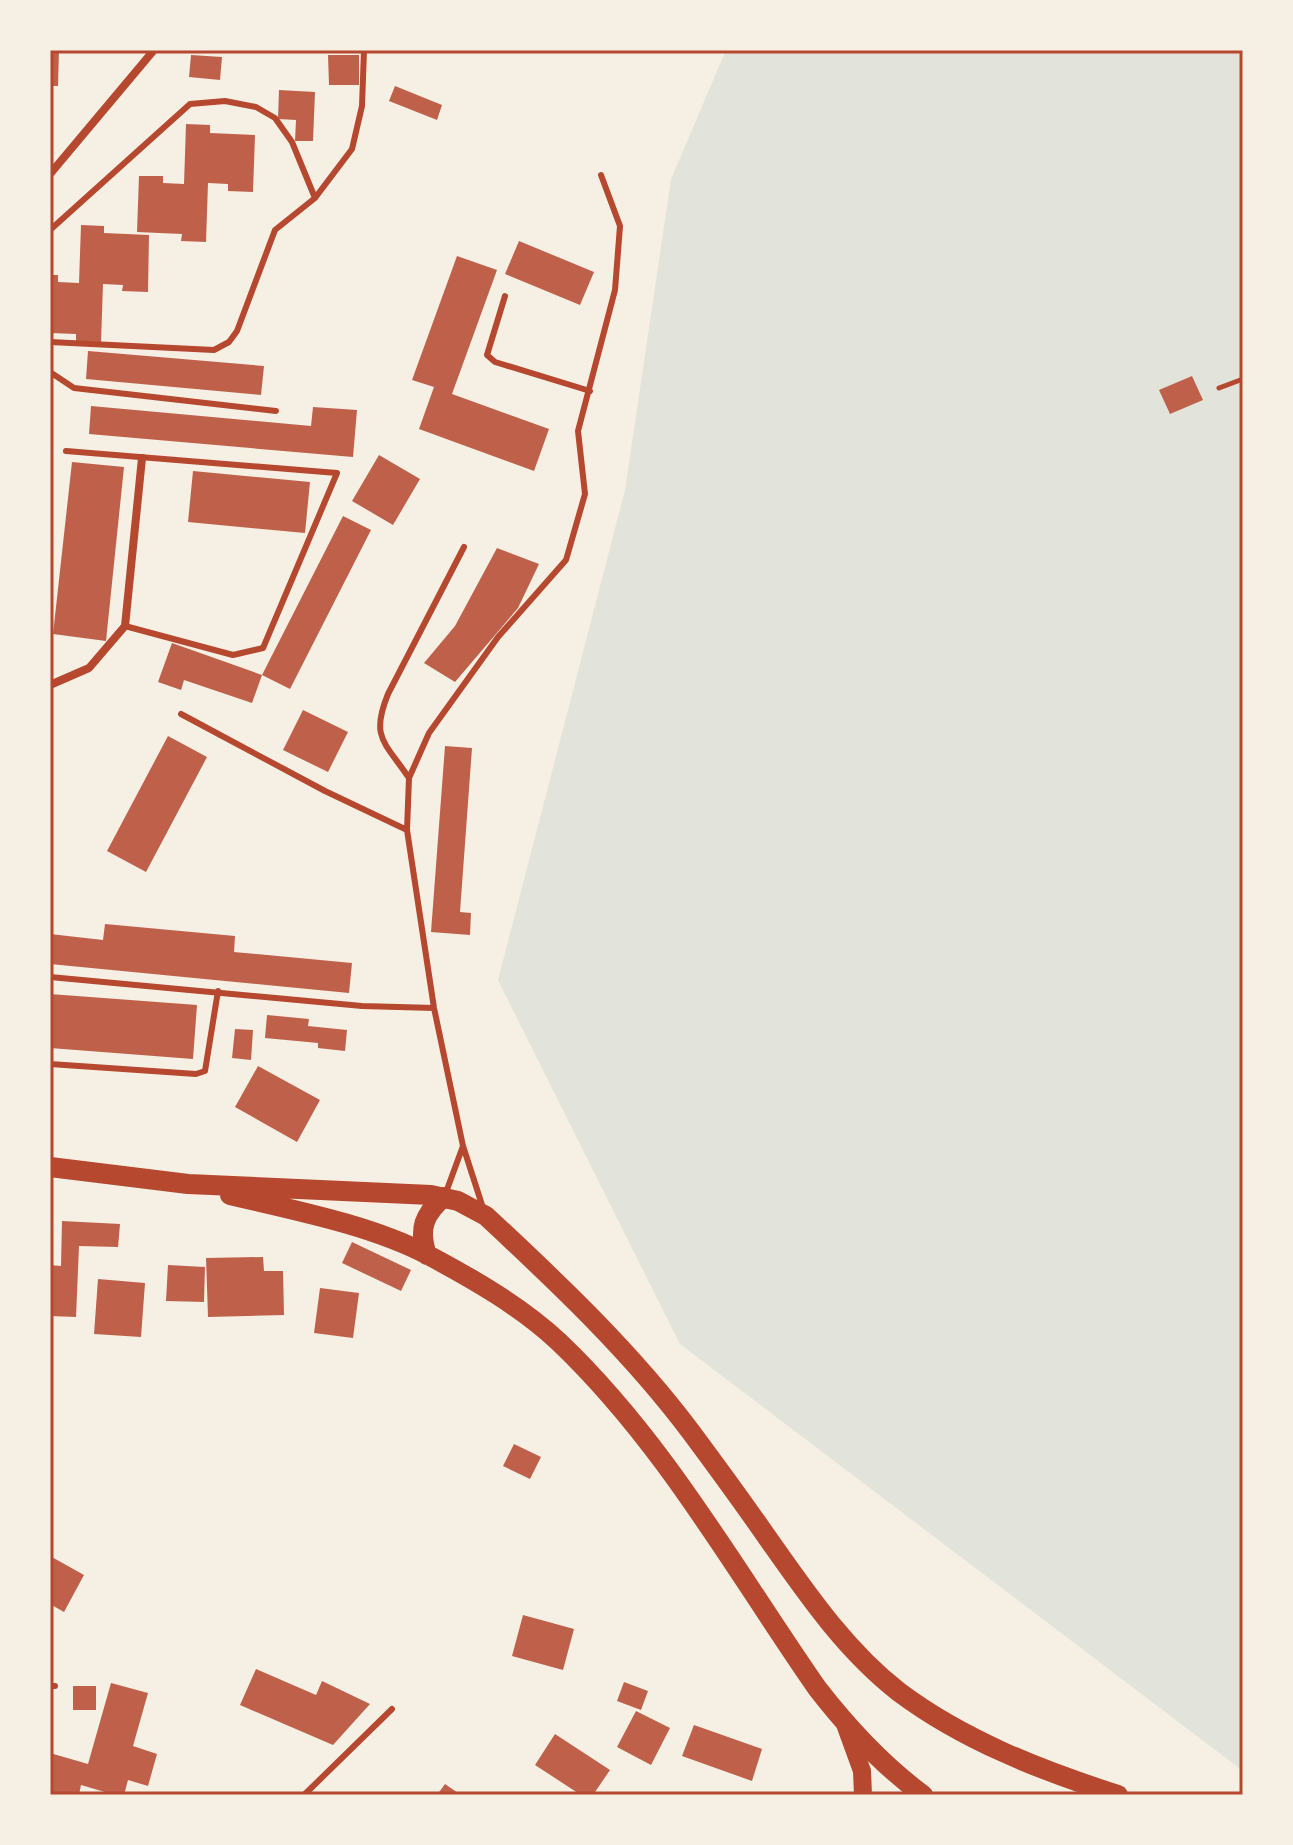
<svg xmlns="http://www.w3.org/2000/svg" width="1293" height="1845" font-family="'DM Sans',sans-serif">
	<rect width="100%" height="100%" fill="#f6efe4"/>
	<path fill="#e2e4dc" d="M 726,50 L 1243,50 L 1243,1771 L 680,1344 L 498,980 L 625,490 L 671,179 Z"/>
	<path fill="#bf614a" d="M 50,50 L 59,50 L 58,86 L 50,86 Z
		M 191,55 L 222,57 L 220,80 L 189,77 Z
		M 328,55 L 359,55 L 359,85 L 329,85 Z
		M 395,86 L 442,105 L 437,120 L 389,101 Z
		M 279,90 L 315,92 L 313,141 L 295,141 L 296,120 L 278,119 Z
		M 186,124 L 210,125 L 210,133 L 255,135 L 253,192 L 228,191 L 228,184 L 208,183 L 206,242 L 181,241 L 182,234 L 137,232 L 139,176 L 163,176 L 163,183 L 184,184 Z
		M 81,225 L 104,226 L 104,233 L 149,235 L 148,292 L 122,291 L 123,285 L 103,284 L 101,342 L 76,341 L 76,334 L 50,333 L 50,275 L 58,275 L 58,282 L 79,283 Z
		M 519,241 L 594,272 L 580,305 L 505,274 Z
		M 457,256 L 497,270 L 452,394 L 549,429 L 534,471 L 419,429 L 434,387 L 412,380 Z
		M 88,351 L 264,366 L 261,395 L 86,379 Z
		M 1192,376 L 1203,400 L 1170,414 L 1159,390 Z
		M 91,406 L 311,426 L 313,407 L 357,410 L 353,457 L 89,434 Z
		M 379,455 L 420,479 L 393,525 L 352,501 Z
		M 72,462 L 124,467 L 106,641 L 53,634 Z
		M 193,471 L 310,482 L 305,533 L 188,522 Z
		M 343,516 L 371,530 L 290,689 L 262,675 Z
		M 497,548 L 539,564 L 518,608 L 455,682 L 424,663 L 455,626 Z
		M 172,643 L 262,675 L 252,703 L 184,680 L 181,690 L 158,682 Z
		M 303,710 L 348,732 L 328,772 L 283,750 Z
		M 168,736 L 207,757 L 146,872 L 107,851 Z
		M 445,746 L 472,748 L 460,912 L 471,913 L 470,935 L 431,932 Z
		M 105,924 L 235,936 L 234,952 L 352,963 L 349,993 L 50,964 L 50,934 L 103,940 Z
		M 50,994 L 197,1005 L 193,1059 L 50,1048 Z
		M 267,1015 L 309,1019 L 308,1026 L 347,1030 L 345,1051 L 318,1048 L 318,1043 L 265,1038 Z
		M 235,1029 L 253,1030 L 251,1060 L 232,1058 Z
		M 258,1066 L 320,1100 L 297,1142 L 235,1107 Z
		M 62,1221 L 120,1224 L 118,1247 L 79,1246 L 76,1317 L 50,1316 L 50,1265 L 61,1266 Z
		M 352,1242 L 411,1270 L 401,1291 L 342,1263 Z
		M 263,1257 L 264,1271 L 283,1271 L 284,1315 L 208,1317 L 206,1258 Z
		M 168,1265 L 205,1267 L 204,1302 L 166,1301 Z
		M 98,1279 L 145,1283 L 141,1337 L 94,1334 Z
		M 320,1288 L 359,1293 L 353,1338 L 314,1333 Z
		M 514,1444 L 541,1457 L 530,1479 L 503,1466 Z
		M 50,1556 L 84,1575 L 64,1612 L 50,1604 Z
		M 523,1615 L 574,1629 L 563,1670 L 512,1656 Z
		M 256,1669 L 316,1695 L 322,1681 L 370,1704 L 333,1745 L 240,1705 Z
		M 624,1682 L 648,1691 L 641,1710 L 617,1701 Z
		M 111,1683 L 148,1693 L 133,1746 L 157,1754 L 148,1786 L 128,1780 L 124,1795 L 115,1795 L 81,1785 L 79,1795 L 50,1795 L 50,1753 L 88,1764 Z
		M 73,1686 L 96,1686 L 96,1710 L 73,1710 Z
		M 636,1711 L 670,1728 L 651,1765 L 617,1747 Z
		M 694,1725 L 762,1749 L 752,1781 L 682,1756 Z
		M 555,1734 L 610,1770 L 593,1795 L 581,1795 L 535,1765 Z
		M 445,1784 L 461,1795 L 437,1795 Z"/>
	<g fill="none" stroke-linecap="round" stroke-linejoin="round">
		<path stroke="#b5482f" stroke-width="5" d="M 1219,388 L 1243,379"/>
		<path stroke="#b5482f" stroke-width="6" d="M 50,230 L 190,104 L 225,101 L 256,107 L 275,118 L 292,142 L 315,198
			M 505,296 L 487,355 L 495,362 L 590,391
			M 50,342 L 214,350 L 229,342 L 237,331 L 275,230 L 315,198 L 352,149 L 362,106 L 364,50
			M 50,372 L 74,388 L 276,411
			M 66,451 L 337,473 L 263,648 L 233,655 L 125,626
			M 181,714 L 325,791 L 407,830
			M 409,778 C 385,742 370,738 388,694 L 464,547
			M 50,977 L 362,1006 L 434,1008
			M 50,1064 L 196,1074 L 205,1071 L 218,991
			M 445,1195 L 463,1146
			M 483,1208 L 463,1146 L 434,1008 L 407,830 L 409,778 L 429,733 L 498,637 L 566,560 L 585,494 L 578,431 L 615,290 L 620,226 L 601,175
			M 50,1686 L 55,1686
			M 304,1795 L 392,1709"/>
		<path stroke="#b5482f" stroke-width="8" d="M 50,174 L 154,50
			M 50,685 L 89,668 L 125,626 L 142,458"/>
		<path stroke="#b5482f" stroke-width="18" d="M 846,1727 L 862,1771 L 863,1795"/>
		<path stroke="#b5482f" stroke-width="20" d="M 50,1167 L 188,1184 L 431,1195 L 458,1201 L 486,1216 C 559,1284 631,1352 691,1432 C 717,1467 744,1504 769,1540 C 807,1594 846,1651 899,1692 C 963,1740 1042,1771 1118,1795
			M 230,1195 C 293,1210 371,1225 428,1255 C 473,1279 522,1307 559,1342 C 664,1442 735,1570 817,1688 C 848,1728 882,1765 923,1795
			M 427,1255 C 418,1229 424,1214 444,1197"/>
	</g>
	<rect width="1293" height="1845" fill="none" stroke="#f6efe4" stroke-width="104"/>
	<rect x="52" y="52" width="1189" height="1741" fill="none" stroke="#b5482f" stroke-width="3"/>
</svg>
